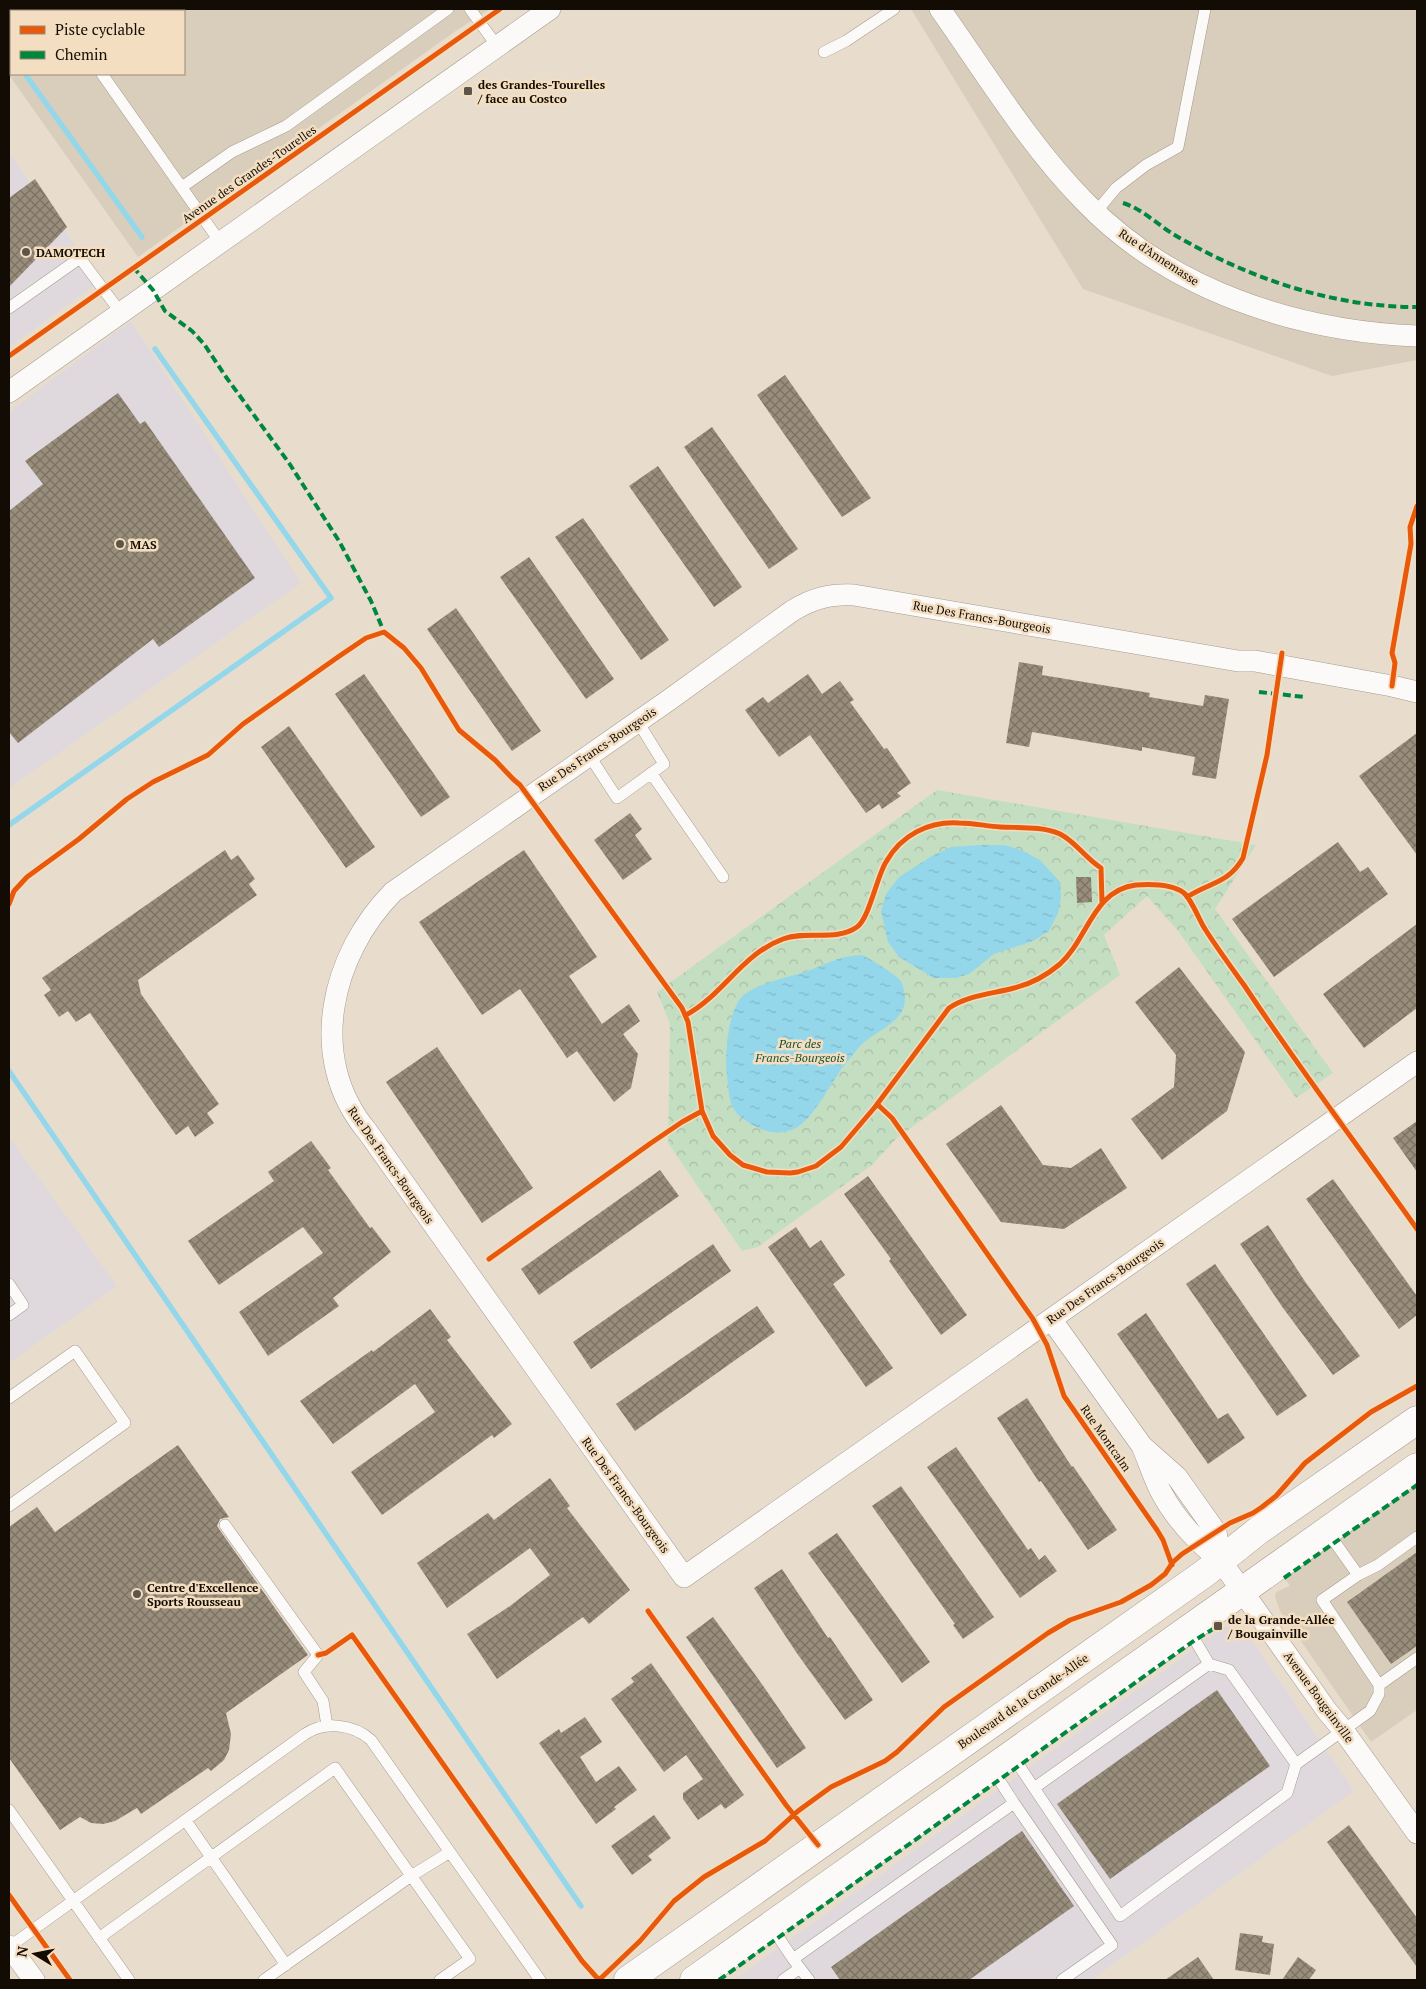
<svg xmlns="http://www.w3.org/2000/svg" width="1426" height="1989" font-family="'PT Serif',serif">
	<defs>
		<pattern id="forest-crowns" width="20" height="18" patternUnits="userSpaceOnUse" patternTransform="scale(1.25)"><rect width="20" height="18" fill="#c4dec2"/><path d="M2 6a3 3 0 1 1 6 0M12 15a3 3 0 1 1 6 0" fill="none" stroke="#a8bda5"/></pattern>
		<pattern id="water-ripples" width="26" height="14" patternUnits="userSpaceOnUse" patternTransform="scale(1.25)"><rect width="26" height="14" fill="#95d7ea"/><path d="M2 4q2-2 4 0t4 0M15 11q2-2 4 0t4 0" fill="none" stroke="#80b7c7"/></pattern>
		<pattern id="building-cross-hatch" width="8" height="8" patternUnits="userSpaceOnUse" patternTransform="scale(1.25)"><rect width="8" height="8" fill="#998d7c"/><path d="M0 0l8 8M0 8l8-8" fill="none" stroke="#7c7263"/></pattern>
	</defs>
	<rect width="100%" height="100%" fill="#e8ddcd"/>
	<path fill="#d9cdbb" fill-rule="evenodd" d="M 9,9 L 490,9 L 457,30 L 138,257 L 9,75 ZM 11,11 L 184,11 L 184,74 L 11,74 Z
		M 911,9 L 1417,9 L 1417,360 L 1332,376 L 1083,289 Z
		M 1417,1483 L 1417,1710 L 1371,1742 L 1280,1611 L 1275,1597 L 1276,1592 L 1290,1586 L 1285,1579 L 1286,1576 Z"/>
	<path fill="#dfd8dd" d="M 9,153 L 101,281 L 9,347 Z
		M 131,321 L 301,583 L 9,788 L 9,412 Z
		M 9,1137 L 117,1286 L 9,1363 Z
		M 1226,1626 L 1248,1634 L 1354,1791 L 1091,1980 L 734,1980 Z"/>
	<path fill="url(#forest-crowns)" d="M 937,790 L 1256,845 L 1215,909 L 1333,1073 L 1296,1098 L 1179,932 L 1147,896 L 1104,935 L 1120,975 L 897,1138 L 872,1165 L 758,1247 L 742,1251 L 668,1143 L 670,1024 L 657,992 Z"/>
	<path fill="url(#water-ripples)" d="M 981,845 L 1004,845 L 1021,850 L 1040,860 L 1060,882 L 1061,897 L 1058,913 L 1049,931 L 1033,941 L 994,954 L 969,974 L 956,978 L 934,978 L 899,957 L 888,942 L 881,911 L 886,894 L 899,877 L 932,856 L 951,847 Z
		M 862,955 C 869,958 896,975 900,980 C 903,983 905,994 905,998 C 905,1021 882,1028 867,1040 C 861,1044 856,1051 851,1057 C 834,1075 816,1117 796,1128 C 776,1138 757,1130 741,1117 C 728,1107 729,1091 727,1076 C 724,1057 728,1006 745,994 C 763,982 785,978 805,972 C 828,964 837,956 862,955 Z"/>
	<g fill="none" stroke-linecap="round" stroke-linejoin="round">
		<path stroke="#95d7ea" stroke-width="5.5" d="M 9,51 L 11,54
			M 25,74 L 142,237
			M 9,825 L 331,598 L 155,349
			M 9,1071 L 581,1906"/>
	</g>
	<path fill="url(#building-cross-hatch)" d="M 35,179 L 67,227 L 9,287 L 9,198 Z
		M 785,375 L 871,498 L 842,517 L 757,395 Z
		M 118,393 L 140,424 L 145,421 L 255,578 L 159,647 L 153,639 L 18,743 L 9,732 L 9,511 L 43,484 L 25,461 Z
		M 712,427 L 798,549 L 769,569 L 684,447 Z
		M 658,466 L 742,587 L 714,607 L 629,486 Z
		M 583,518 L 669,640 L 641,660 L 555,537 Z
		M 529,557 L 614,679 L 586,699 L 500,577 Z
		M 456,608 L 541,731 L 512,751 L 427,629 Z
		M 1019,662 L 1043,666 L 1042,675 L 1150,693 L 1149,697 L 1203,706 L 1205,695 L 1229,699 L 1216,779 L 1192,775 L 1195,757 L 1142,747 L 1142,751 L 1032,732 L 1029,747 L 1006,743 Z
		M 364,674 L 450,797 L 421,817 L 335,694 Z
		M 808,674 L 822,694 L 840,681 L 854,700 L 850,702 L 884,749 L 887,748 L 911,783 L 897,793 L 901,796 L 882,809 L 879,804 L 866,813 L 810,735 L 779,757 L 745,710 L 763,697 L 768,703 Z
		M 289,726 L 375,847 L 346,868 L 261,747 Z
		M 1417,733 L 1417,855 L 1359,776 Z
		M 630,813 L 642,829 L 635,835 L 652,859 L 623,880 L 594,840 Z
		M 1338,842 L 1360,872 L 1368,867 L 1388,894 L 1274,977 L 1232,919 Z
		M 225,850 L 231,860 L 238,855 L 255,879 L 249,884 L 257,895 L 138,980 L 141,994 L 219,1104 L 207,1113 L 214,1123 L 195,1137 L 188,1126 L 176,1135 L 90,1013 L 76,1022 L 68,1011 L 59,1017 L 44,995 L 51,990 L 42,978 Z
		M 524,850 L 597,957 L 569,976 L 602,1024 L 629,1004 L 640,1021 L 623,1034 L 638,1054 L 631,1088 L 614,1102 L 577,1051 L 567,1058 L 520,989 L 482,1015 L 419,922 Z
		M 1076,877 L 1091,877 L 1092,902 L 1077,903 Z
		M 1417,924 L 1417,1008 L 1364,1048 L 1323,994 Z
		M 1179,967 L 1245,1052 L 1227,1111 L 1162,1160 L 1131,1119 L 1174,1087 L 1176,1055 L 1135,1002 Z
		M 437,1047 L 533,1188 L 482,1223 L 386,1082 Z
		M 1001,1105 L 1043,1165 L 1071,1168 L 1101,1148 L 1127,1188 L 1064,1229 L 1001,1222 L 946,1144 Z
		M 1417,1121 L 1417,1172 L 1393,1138 Z
		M 311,1141 L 331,1168 L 328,1170 L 370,1228 L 372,1227 L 391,1252 L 333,1298 L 339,1306 L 268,1356 L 239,1312 L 323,1253 L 303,1227 L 219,1285 L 188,1241 L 274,1181 L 268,1172 Z
		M 660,1170 L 679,1196 L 539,1295 L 521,1269 Z
		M 868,1176 L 967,1315 L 941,1335 L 889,1261 L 891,1259 L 844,1194 Z
		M 1333,1179 L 1417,1296 L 1417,1315 L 1399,1329 L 1306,1199 Z
		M 1268,1225 L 1306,1283 L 1360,1356 L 1333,1375 L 1283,1308 L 1240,1244 Z
		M 796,1227 L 810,1248 L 821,1240 L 845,1275 L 833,1284 L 893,1368 L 866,1387 L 768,1247 Z
		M 713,1244 L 731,1271 L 591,1369 L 573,1342 Z
		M 1215,1264 L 1307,1396 L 1277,1416 L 1186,1284 Z
		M 757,1306 L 775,1332 L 635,1431 L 616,1404 Z
		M 430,1309 L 451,1337 L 447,1340 L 512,1424 L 494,1438 L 492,1435 L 382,1515 L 351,1472 L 435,1412 L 415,1384 L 333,1444 L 300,1401 L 372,1350 L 373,1352 Z
		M 1146,1313 L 1218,1419 L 1228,1413 L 1245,1438 L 1208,1464 L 1117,1334 Z
		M 1027,1398 L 1072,1467 L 1073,1466 L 1117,1530 L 1088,1550 L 1041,1481 L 1039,1482 L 997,1418 Z
		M 178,1445 L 229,1517 L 220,1519 L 217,1526 L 219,1529 L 308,1655 L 226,1713 L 231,1734 L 229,1750 L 224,1760 L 211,1771 L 208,1768 L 141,1814 L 137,1808 L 115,1821 L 103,1824 L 91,1823 L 80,1817 L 60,1830 L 9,1758 L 9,1527 L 37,1507 L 55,1532 Z
		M 956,1447 L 1028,1550 L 1031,1548 L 1039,1560 L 1045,1555 L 1057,1571 L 1020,1598 L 927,1467 Z
		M 550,1478 L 570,1506 L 567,1508 L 630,1590 L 589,1624 L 583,1617 L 497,1679 L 467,1634 L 510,1606 L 550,1575 L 530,1548 L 447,1608 L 417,1563 L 488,1513 L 494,1520 Z
		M 901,1486 L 994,1617 L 963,1639 L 953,1625 L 955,1624 L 872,1506 Z
		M 837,1533 L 930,1662 L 902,1683 L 808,1553 Z
		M 1417,1552 L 1417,1646 L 1391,1664 L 1347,1602 Z
		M 782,1569 L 828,1638 L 830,1637 L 873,1700 L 845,1720 L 796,1652 L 754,1588 Z
		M 713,1617 L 759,1680 L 806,1748 L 777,1768 L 686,1637 Z
		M 651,1663 L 744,1795 L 725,1809 L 721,1804 L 698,1820 L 683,1799 L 683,1793 L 703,1779 L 686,1755 L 664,1772 L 611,1699 L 634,1682 L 631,1678 Z
		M 1217,1690 L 1270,1766 L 1110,1879 L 1057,1804 Z
		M 585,1717 L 602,1742 L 580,1757 L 596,1782 L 619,1766 L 637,1790 L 614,1807 L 616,1809 L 596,1824 L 539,1743 L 559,1729 L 561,1733 Z
		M 654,1815 L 671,1838 L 648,1856 L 652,1860 L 632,1875 L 611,1846 Z
		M 1349,1825 L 1417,1918 L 1417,1967 L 1327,1842 Z
		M 1022,1831 L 1074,1906 L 969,1980 L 840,1980 L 831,1967 Z
		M 1240,1933 L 1263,1936 L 1262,1942 L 1274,1944 L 1270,1975 L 1235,1970 Z
		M 1198,1957 L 1214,1980 L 1165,1980 Z
		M 1298,1957 L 1316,1970 L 1309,1980 L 1282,1980 Z"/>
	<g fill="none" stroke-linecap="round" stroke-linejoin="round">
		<defs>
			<path id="service" d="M 55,9 L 57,11
				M 470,9 L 497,46
				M 157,11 L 160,9
				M 824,52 L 846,41 L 894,9
				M 102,74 L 220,242
				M 182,187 L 232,152 L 286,126 L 448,9
				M 1096,212 L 1116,188 L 1146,165 L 1178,147 L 1205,9
				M 9,308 L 80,258 L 121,313
				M 589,755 L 617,798 L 664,764 L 638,722
				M 651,773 L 723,877
				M 9,1284 L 23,1305 L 9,1315
				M 9,1398 L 75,1351 L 125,1423 L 9,1506
				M 225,1525 L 318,1655 L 304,1672 L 323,1701 L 327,1726
				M 1327,1531 L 1358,1575
				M 1417,1537 L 1378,1565 L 1358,1575 L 1322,1600 L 1379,1685 L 1417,1658
				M 1209,1664 L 1229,1670 L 1296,1764 L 1370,1711 L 1379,1694 L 1379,1685
				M 1012,1755 L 1034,1788 L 1209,1664 L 1189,1630
				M 1034,1788 L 1120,1916 L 1287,1793 L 1296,1764
				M 1014,1803 L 1112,1945 L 1062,1980
				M 9,1810 L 129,1980
				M 186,1821 L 286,1965
				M 771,1926 L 793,1959 L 1014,1803 L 992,1769
				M 99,1938 L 335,1768 L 470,1959 L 440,1980
				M 9,1947 L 305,1734 C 325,1721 353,1724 371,1740 L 540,1980
				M 793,1959 L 809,1980
				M 264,1980 L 411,1876 L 450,1852
				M 783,1980 L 800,1968"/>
			<path id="minor" d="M 940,9 C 986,74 1029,145 1085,202 C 1171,291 1297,331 1417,336
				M 9,392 L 550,9
				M 1417,692 L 1392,686 L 1255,661 L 1238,661 L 854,595 C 830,594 813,598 792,611 L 669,700 L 393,892 C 331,955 306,1058 367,1131 L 684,1577 L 1417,1062
				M 1051,1319 L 1142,1446 L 1177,1477 L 1216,1532 L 1221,1561
				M 1142,1446 C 1148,1460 1153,1476 1160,1490 C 1174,1517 1197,1542 1221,1561 L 1327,1711 L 1343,1730 L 1417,1833
				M 9,1946 L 34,1980"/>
			<path id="tertiary" d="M 628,1980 L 1205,1573 L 1259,1530 L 1417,1420
				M 694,1980 L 1417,1467"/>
		</defs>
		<use href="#service" stroke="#a49b8f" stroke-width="12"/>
		<use href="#minor" stroke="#a49b8f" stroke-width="22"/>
		<use href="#tertiary" stroke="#a49b8f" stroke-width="29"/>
		<use href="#service" stroke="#fcfaf8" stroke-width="11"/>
		<use href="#minor" stroke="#fcfaf8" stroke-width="21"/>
		<use href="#tertiary" stroke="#fcfaf8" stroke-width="28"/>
		<path stroke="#00873e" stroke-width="4" stroke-dasharray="8 4" stroke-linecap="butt" d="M 1123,203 C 1143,209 1160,227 1178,237 C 1251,279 1333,307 1417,307
			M 133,267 L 153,290 L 165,311 L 192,331 L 204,344 L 226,377 L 289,463 L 339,541 L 371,601 L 384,632
			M 1259,692 L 1305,697
			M 1284,1578 L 1417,1485
			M 719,1980 L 1195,1640 L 1218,1626"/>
		<defs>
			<path id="cycleway" d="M 9,356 L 500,9
				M 1392,686 L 1395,663 L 1392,653 L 1411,544 L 1410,527 L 1417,506
				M 1187,897 C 1210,882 1228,884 1243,858 L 1267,755 L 1282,653
				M 9,904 L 14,891 L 27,877 L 79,839 L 127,799 L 153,782 L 208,755 L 243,724 L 338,657 L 366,638 L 384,632 L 404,648 L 421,668 L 459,730 L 495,760 L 513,779 L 520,785 L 682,1008 L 688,1022 L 702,1111 L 713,1136 L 730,1155 L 743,1165 L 767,1172 L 790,1173 L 798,1172 L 816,1166 L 841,1147 L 875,1107 L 949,1008 C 969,995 992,994 1014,988 C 1031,984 1047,975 1060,964 C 1088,939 1093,890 1136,885 C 1151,884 1172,884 1184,893 C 1192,900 1199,920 1205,929 C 1217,948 1231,967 1244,985 C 1299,1068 1359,1147 1417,1229
				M 686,1015 C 723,995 742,954 783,939 C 807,930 836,942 857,927 C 869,919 877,876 886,862 C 901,835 929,821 959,823 C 973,823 986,826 1000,827 C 1019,828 1043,826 1060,834 C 1076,842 1085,858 1101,868 L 1102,902
				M 877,1104 L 892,1118 L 1033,1319 L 1047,1345 L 1064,1396 L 1157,1530 L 1163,1540 L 1172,1565
				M 489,1259 L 651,1143 L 682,1122 L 702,1111
				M 648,1611 L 786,1805 L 818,1845
				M 318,1655 L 326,1653 L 352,1635 L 582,1961 L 599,1980 L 640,1941 L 674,1901 L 704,1877 L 765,1841 L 798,1811 L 831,1787 L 885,1761 L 897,1752 L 944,1707 L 1048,1633 L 1070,1620 L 1121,1602 L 1151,1585 L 1165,1574 L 1173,1562 L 1182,1554 L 1230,1523 L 1253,1513 L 1262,1507 L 1276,1496 L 1305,1463 L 1371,1412 L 1417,1386
				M 9,1895 L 70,1980"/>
		</defs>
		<use href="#cycleway" stroke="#f4dec1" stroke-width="8"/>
		<use href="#cycleway" stroke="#e8590c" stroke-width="5"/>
	</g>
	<g fill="#5e554a" stroke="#f4dec1" stroke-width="2">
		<rect x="463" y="86" width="10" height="10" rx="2.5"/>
		<circle cx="26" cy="252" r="5"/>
		<circle cx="120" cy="544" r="5"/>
		<circle cx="137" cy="1594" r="5"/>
		<rect x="1213" y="1621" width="10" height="10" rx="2.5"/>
	</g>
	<g text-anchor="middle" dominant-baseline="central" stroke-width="5" stroke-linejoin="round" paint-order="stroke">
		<g font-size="12" font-weight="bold" fill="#130c04" stroke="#f4dec1" text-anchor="start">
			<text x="478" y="84">des Grandes-Tourelles<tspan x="478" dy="14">/ face au Costco</tspan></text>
			<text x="36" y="252">DAMOTECH</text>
			<text x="130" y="544">MAS</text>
			<text x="147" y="1587">Centre d'Excellence<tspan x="147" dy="14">Sports Rousseau</tspan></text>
			<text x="1228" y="1619">de la Grande-Allée<tspan x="1228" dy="14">/ Bougainville</tspan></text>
		</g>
		<g font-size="12" fill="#130c04" stroke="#f4dec1">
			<text transform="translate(249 174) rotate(-35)">Avenue des Grandes-Tourelles</text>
			<text transform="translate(1159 257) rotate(33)">Rue d'Annemasse</text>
			<text transform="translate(982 617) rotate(10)">Rue Des Francs-Bourgeois</text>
			<text transform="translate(597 749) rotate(-34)">Rue Des Francs-Bourgeois</text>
			<text transform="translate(391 1165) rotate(55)">Rue Des Francs-Bourgeois</text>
			<text transform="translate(1105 1281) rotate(-35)">Rue Des Francs-Bourgeois</text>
			<text transform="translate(1106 1438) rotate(55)">Rue Montcalm</text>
			<text transform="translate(626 1495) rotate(54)">Rue Des Francs-Bourgeois</text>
			<text transform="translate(1319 1697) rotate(54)">Avenue Bougainville</text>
			<text transform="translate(1023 1701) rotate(-35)">Boulevard de la Grande-Allée</text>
		</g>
		<g font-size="12" font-style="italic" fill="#185132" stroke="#f4dec1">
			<text x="800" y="1043">Parc des<tspan x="800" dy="14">Francs-Bourgeois</tspan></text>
		</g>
	</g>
	<rect width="1426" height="1989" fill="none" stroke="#130c04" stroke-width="20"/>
	<rect x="10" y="10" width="175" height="65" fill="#f4dec1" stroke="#9a8a75"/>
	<rect x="20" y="26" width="25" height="8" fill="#e8590c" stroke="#9a8a75"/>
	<text x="55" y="35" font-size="15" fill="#130c04">Piste cyclable</text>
	<rect x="20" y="51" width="25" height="8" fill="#00873e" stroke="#9a8a75"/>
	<text x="55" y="60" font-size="15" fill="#130c04">Chemin</text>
	<g transform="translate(35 1954) rotate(280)" stroke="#f4dec1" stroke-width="4" paint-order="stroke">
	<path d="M0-4L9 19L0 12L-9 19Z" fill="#130c04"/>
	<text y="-8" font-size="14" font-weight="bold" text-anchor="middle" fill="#130c04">N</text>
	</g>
</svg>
